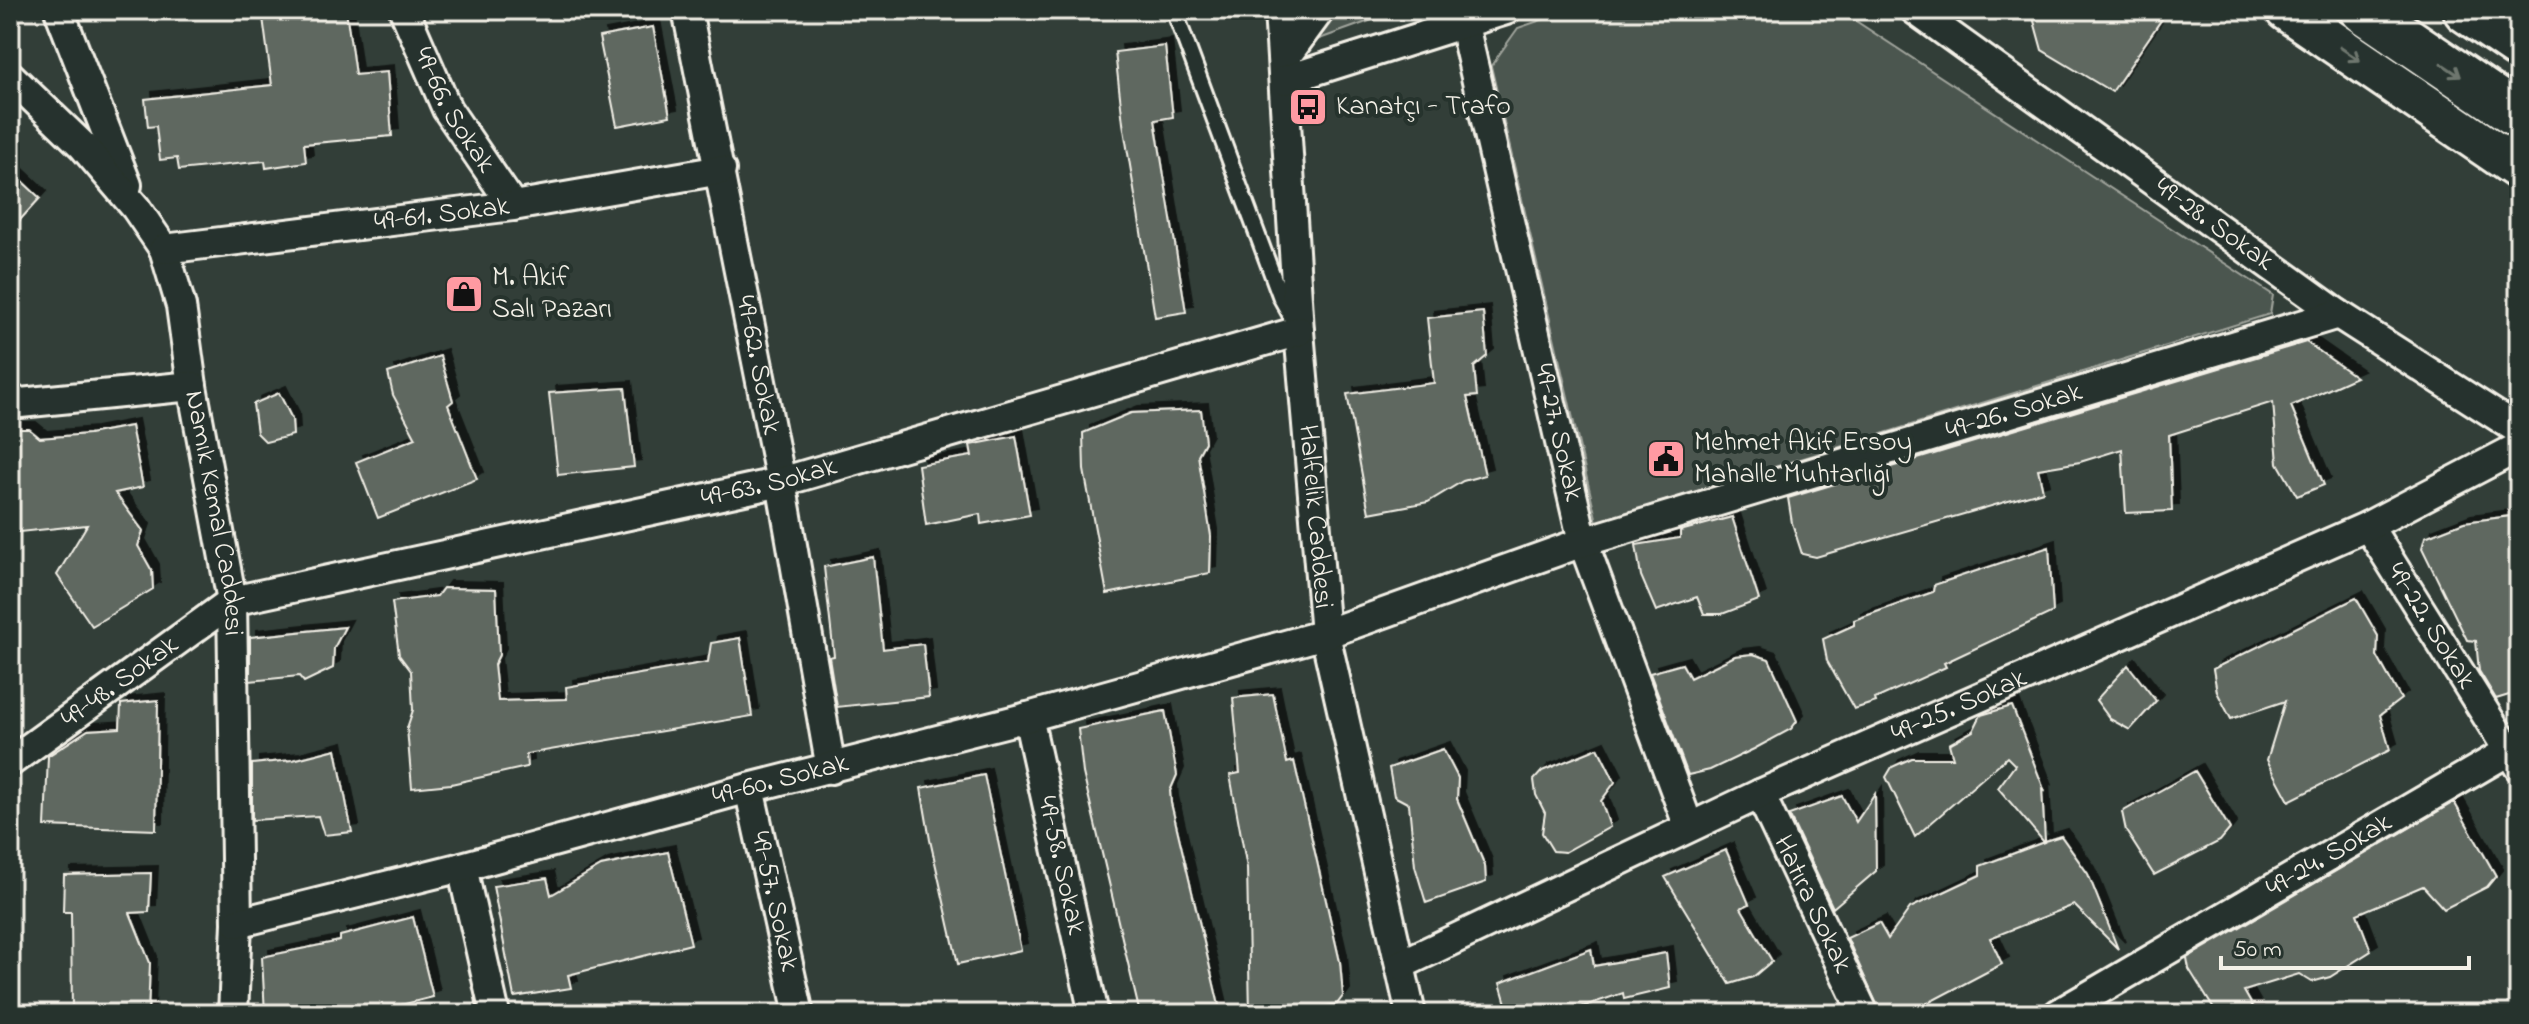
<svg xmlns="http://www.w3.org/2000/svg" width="2529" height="1024" font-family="'Indie Flower',sans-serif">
	<defs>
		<filter id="shadow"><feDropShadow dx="7" dy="-7" stdDeviation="0" flood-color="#0009"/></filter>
	</defs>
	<rect width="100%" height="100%" fill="#323e38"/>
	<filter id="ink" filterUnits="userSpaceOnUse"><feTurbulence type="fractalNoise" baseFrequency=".0125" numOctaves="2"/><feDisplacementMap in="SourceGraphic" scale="16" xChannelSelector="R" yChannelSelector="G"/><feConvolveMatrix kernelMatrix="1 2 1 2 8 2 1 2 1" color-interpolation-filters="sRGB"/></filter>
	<g filter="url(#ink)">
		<path fill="#4c564f" stroke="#a0a49c" stroke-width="2" d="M 1294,10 L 1400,10 L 1311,42 L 1295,26 Z
			M 1570,10 L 1839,10 L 2273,295 L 2270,314 L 1597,522 L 1491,66 L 1518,28 Z"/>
		<path fill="#5f6861" stroke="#f4f1e8" stroke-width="2" filter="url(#shadow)" d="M 262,10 L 346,10 L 355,75 L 387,72 L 392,136 L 304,144 L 306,162 L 266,168 L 265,161 L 179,170 L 177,158 L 160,160 L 156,126 L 148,127 L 145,99 L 272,85 Z
			M 2031,10 L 2168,10 L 2112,92 L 2042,50 Z
			M 653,27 L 670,116 L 617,126 L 599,37 Z
			M 1165,46 L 1173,117 L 1155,120 L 1186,312 L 1155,317 L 1123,123 L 1115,52 Z
			M 10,170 L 40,198 L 10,231 Z
			M 1483,312 L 1487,356 L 1474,367 L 1477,396 L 1467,397 L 1485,475 L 1463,481 L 1428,502 L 1369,513 L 1347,394 L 1434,383 L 1427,318 Z
			M 2306,342 L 2356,377 L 2291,406 L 2324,485 L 2297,496 L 2278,463 L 2273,402 L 2169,435 L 2172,511 L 2126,513 L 2122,449 L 2080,462 L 2038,469 L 2043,491 L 1816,557 L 1802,554 L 1792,523 L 1788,498 Z
			M 440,356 L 453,401 L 448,405 L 477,479 L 378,518 L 356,462 L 416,438 L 393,395 L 388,373 Z
			M 625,388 L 634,467 L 558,475 L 549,393 Z
			M 279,393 L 292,419 L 293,435 L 266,442 L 257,433 L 253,404 Z
			M 1201,410 L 1205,442 L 1198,455 L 1211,536 L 1210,573 L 1107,594 L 1084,470 L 1083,433 L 1131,413 Z
			M 131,426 L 143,487 L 115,493 L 143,531 L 138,546 L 152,571 L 153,589 L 92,626 L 57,575 L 87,525 L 10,533 L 10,429 L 29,429 L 40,438 L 89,434 Z
			M 1016,436 L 1030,515 L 981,524 L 980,514 L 926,525 L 918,465 L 972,456 L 970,445 Z
			M 2519,515 L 2519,692 L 2496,699 L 2479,671 L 2476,641 L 2467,640 L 2422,548 L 2425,537 L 2464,522 Z
			M 1732,517 L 1759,600 L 1722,614 L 1704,614 L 1697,597 L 1656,611 L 1641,576 L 1636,545 L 1680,538 L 1680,531 Z
			M 2049,547 L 2053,612 L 1944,663 L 1946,667 L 1875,699 L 1876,702 L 1854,709 L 1827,661 L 1823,639 L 1854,625 L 1854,620 L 1933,592 L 1934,585 Z
			M 873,557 L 883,649 L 923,644 L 929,697 L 837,707 L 829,657 L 834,656 L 824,567 Z
			M 443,588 L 496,589 L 499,655 L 494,665 L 498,701 L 567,699 L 566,687 L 708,662 L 711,643 L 740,638 L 752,716 L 526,754 L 527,767 L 451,784 L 412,788 L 407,728 L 413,710 L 411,671 L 399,655 L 392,602 L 437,596 Z
			M 2356,598 L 2378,636 L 2377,656 L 2401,699 L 2380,715 L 2390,750 L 2289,801 L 2267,760 L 2285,701 L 2231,719 L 2217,692 L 2213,669 Z
			M 345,627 L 334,648 L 333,668 L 304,682 L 299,676 L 250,681 L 250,637 Z
			M 1753,654 L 1769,659 L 1797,721 L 1791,729 L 1754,749 L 1710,770 L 1688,775 L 1650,673 L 1682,664 L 1690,678 L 1735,656 Z
			M 2128,665 L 2156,701 L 2130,730 L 2110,719 L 2096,700 Z
			M 1273,694 L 1287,763 L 1294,761 L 1340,962 L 1343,996 L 1337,1004 L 1283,1014 L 1250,1014 L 1247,868 L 1230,775 L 1240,773 L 1233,698 Z
			M 158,700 L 156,830 L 45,826 L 48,756 L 88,730 L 120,728 L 121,704 Z
			M 2012,706 L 2045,792 L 2042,789 L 2045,841 L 2061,836 L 2088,874 L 2118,949 L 2074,905 L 1990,938 L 2002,964 L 1907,1014 L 1881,1014 L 1847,938 L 1879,923 L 1888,939 L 1910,908 L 1980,875 L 1980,866 L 2044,842 L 1998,788 L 2015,765 L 2007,757 L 1915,837 L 1886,777 L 1892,767 L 1912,758 L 1953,758 L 1949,744 L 1973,731 L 1981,715 Z
			M 1165,711 L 1177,775 L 1170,791 L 1171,803 L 1221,1014 L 1140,1014 L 1083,773 L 1078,729 Z
			M 1598,748 L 1615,782 L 1601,801 L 1610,827 L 1565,852 L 1553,851 L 1542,833 L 1545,813 L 1536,795 L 1534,780 L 1542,771 Z
			M 336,749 L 352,832 L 324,835 L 318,816 L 252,820 L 252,764 L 293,760 Z
			M 1443,749 L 1458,778 L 1457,799 L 1485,866 L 1486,882 L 1426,903 L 1415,866 L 1409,804 L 1394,796 L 1389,768 Z
			M 2195,771 L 2230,829 L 2220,841 L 2154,875 L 2126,831 L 2122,812 Z
			M 984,775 L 1021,950 L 958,964 L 930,840 L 921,788 Z
			M 1875,794 L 1876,871 L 1833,908 L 1789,815 L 1842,796 L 1856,822 Z
			M 2454,802 L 2496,876 L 2487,887 L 2444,909 L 2423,886 L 2357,914 L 2371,951 L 2330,977 L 2312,982 L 2299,974 L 2244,991 L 2257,1014 L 2217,1014 L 2189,969 L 2187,958 Z
			M 1726,850 L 1749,904 L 1741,908 L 1772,961 L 1753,977 L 1730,984 L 1665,877 Z
			M 668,852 L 691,944 L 568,975 L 571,988 L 514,997 L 493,886 L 547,878 L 551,895 L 601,866 Z
			M 151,873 L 149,912 L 130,913 L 150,963 L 148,1014 L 72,1014 L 71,912 L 63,912 L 64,875 Z
			M 413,917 L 433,997 L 365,1014 L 265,1014 L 262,957 L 340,941 L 340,936 Z
			M 1591,949 L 1594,966 L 1666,953 L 1670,988 L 1624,999 L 1623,993 L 1561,1014 L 1509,1014 L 1500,983 Z"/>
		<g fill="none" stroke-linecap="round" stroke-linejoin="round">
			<defs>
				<path id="lane" d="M 1174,10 L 1281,298 L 1291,316"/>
				<g id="street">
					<path d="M 59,10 L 127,185"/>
					<path id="s1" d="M 404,10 L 447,109 L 513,206"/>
					<path id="s2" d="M 687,10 L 781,482 L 831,769"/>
					<path id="s3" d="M 1279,10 L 1299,331 L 1325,634 L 1411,1014"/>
					<path id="s4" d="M 1915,10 L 2338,314 L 2519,430"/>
					<path id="s5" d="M 1464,25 L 1583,542 L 1689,827"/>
					<path d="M 1284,59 L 1320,10"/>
					<path id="s6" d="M 10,76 L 83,146 L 136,208 L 164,249 L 181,306 L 192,386 L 232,601 L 237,923 L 233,1014"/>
					<path d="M 1285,80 L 1506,10"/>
					<path id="s7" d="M 164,249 L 513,206 L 721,170"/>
					<path d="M 10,404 L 192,386"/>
					<path id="s8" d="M 2368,526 L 2519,767"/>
					<path id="s9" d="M 1028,717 L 1094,1014"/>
					<path id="s10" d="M 10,762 L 232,601 L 781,482 L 1299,331"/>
					<path id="s11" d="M 749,788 L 799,1014"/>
					<path id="s12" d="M 1760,794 L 1864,1014"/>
					<path d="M 462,867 L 495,1014"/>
					<path id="s13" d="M 237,923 L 462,867 L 749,788 L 1028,717 L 1325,634 L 1583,542 L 2338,314"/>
					<path id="s14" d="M 1400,965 L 1760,794 L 2368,526 L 2519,447"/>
					<path id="s15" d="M 2058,1014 L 2519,745"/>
				</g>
				<path id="secondary" d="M 2286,10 L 2519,169"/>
				<path id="highway" d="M 2363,10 L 2519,116
					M 2466,10 L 2519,46"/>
			</defs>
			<use href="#lane" stroke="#f4f1e8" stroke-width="20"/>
			<use href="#street" stroke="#f4f1e8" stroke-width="34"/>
			<use href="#secondary" stroke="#f4f1e8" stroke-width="46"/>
			<use href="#highway" stroke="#f4f1e8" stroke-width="50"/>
			<use href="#lane" stroke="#26332d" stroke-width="14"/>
			<use href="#street" stroke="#26332d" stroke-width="28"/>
			<use href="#secondary" stroke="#26332d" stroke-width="40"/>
			<use href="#highway" stroke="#26332d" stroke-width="44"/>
		</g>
		<defs><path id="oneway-shaft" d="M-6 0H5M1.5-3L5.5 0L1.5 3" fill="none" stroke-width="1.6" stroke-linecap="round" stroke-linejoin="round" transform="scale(2)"/></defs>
		<g stroke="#6e766e">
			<use href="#oneway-shaft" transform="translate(2350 54) rotate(34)"/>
			<use href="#oneway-shaft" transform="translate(2451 70) rotate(34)"/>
		</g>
	</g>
	<defs>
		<symbol id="bus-square" viewBox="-11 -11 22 22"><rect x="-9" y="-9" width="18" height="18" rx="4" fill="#ff9aa2" stroke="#26332d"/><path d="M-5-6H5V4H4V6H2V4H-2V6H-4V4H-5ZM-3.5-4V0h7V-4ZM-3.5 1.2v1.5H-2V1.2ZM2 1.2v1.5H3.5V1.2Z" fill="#111"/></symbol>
		<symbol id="shop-square" viewBox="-11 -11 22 22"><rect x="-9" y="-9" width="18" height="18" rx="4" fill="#ff9aa2" stroke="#26332d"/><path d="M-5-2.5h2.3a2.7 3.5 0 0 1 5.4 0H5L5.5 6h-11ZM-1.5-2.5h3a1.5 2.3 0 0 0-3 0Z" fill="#111"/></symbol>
		<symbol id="civic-square" viewBox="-11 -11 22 22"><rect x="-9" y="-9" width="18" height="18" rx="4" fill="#ff9aa2" stroke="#26332d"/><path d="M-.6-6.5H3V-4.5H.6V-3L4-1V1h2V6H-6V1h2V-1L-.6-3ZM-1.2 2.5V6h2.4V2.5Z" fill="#111"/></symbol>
	</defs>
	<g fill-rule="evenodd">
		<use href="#bus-square" x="1286" y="85" width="44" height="44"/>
		<use href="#shop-square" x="442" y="272" width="44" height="44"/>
		<use href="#civic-square" x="1644" y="437" width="44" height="44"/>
	</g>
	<g text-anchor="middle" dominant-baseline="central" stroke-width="8" stroke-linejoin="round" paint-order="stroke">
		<g font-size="28" fill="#f4f1e8" stroke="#26332d" text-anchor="start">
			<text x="1336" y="107">Kanatçı - Trafo</text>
			<text x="492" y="278">M. Akif<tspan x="492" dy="32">Salı Pazarı</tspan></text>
			<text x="1694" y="443">Mehmet Akif Ersoy<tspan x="1694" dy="32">Mahalle Muhtarlığı</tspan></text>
		</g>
		<g font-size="28" fill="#f4f1e8" stroke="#26332d">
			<text stroke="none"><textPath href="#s1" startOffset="112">49-66. Sokak</textPath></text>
			<text stroke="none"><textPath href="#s7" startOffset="280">49-61. Sokak</textPath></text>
			<text stroke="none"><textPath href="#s4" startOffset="368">49-28. Sokak</textPath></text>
			<text stroke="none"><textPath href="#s2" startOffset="362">49-62. Sokak</textPath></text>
			<text stroke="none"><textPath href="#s13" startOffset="1850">49-26. Sokak</textPath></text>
			<text stroke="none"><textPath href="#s5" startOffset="418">49-27. Sokak</textPath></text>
			<text stroke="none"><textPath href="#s10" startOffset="824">49-63. Sokak</textPath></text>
			<text stroke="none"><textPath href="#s6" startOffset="502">Namık Kemal Caddesi</textPath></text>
			<text stroke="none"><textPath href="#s3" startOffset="508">Halfelik Caddesi</textPath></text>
			<text stroke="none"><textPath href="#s8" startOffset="118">49-22. Sokak</textPath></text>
			<text stroke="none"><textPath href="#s10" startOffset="136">49-48. Sokak</textPath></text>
			<text stroke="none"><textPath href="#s14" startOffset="616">49-25. Sokak</textPath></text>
			<text stroke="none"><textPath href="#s13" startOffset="562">49-60. Sokak</textPath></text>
			<text stroke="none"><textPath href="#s15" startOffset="314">49-24. Sokak</textPath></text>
			<text stroke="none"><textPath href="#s9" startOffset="152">49-58. Sokak</textPath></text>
			<text stroke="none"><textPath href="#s11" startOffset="116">49-57. Sokak</textPath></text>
			<text stroke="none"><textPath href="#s12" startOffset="122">Hatıra Sokak</textPath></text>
		</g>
	</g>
	<rect width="2529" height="1024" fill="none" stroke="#26332d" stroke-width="40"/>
	<rect x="20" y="20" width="2489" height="984" fill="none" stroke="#f4f1e8" stroke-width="3" filter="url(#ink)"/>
	<path d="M2221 956v12h248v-12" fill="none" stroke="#f4f1e8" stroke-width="4"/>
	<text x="2233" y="956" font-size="24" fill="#f4f1e8" stroke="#26332d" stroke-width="6" paint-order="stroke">50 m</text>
</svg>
